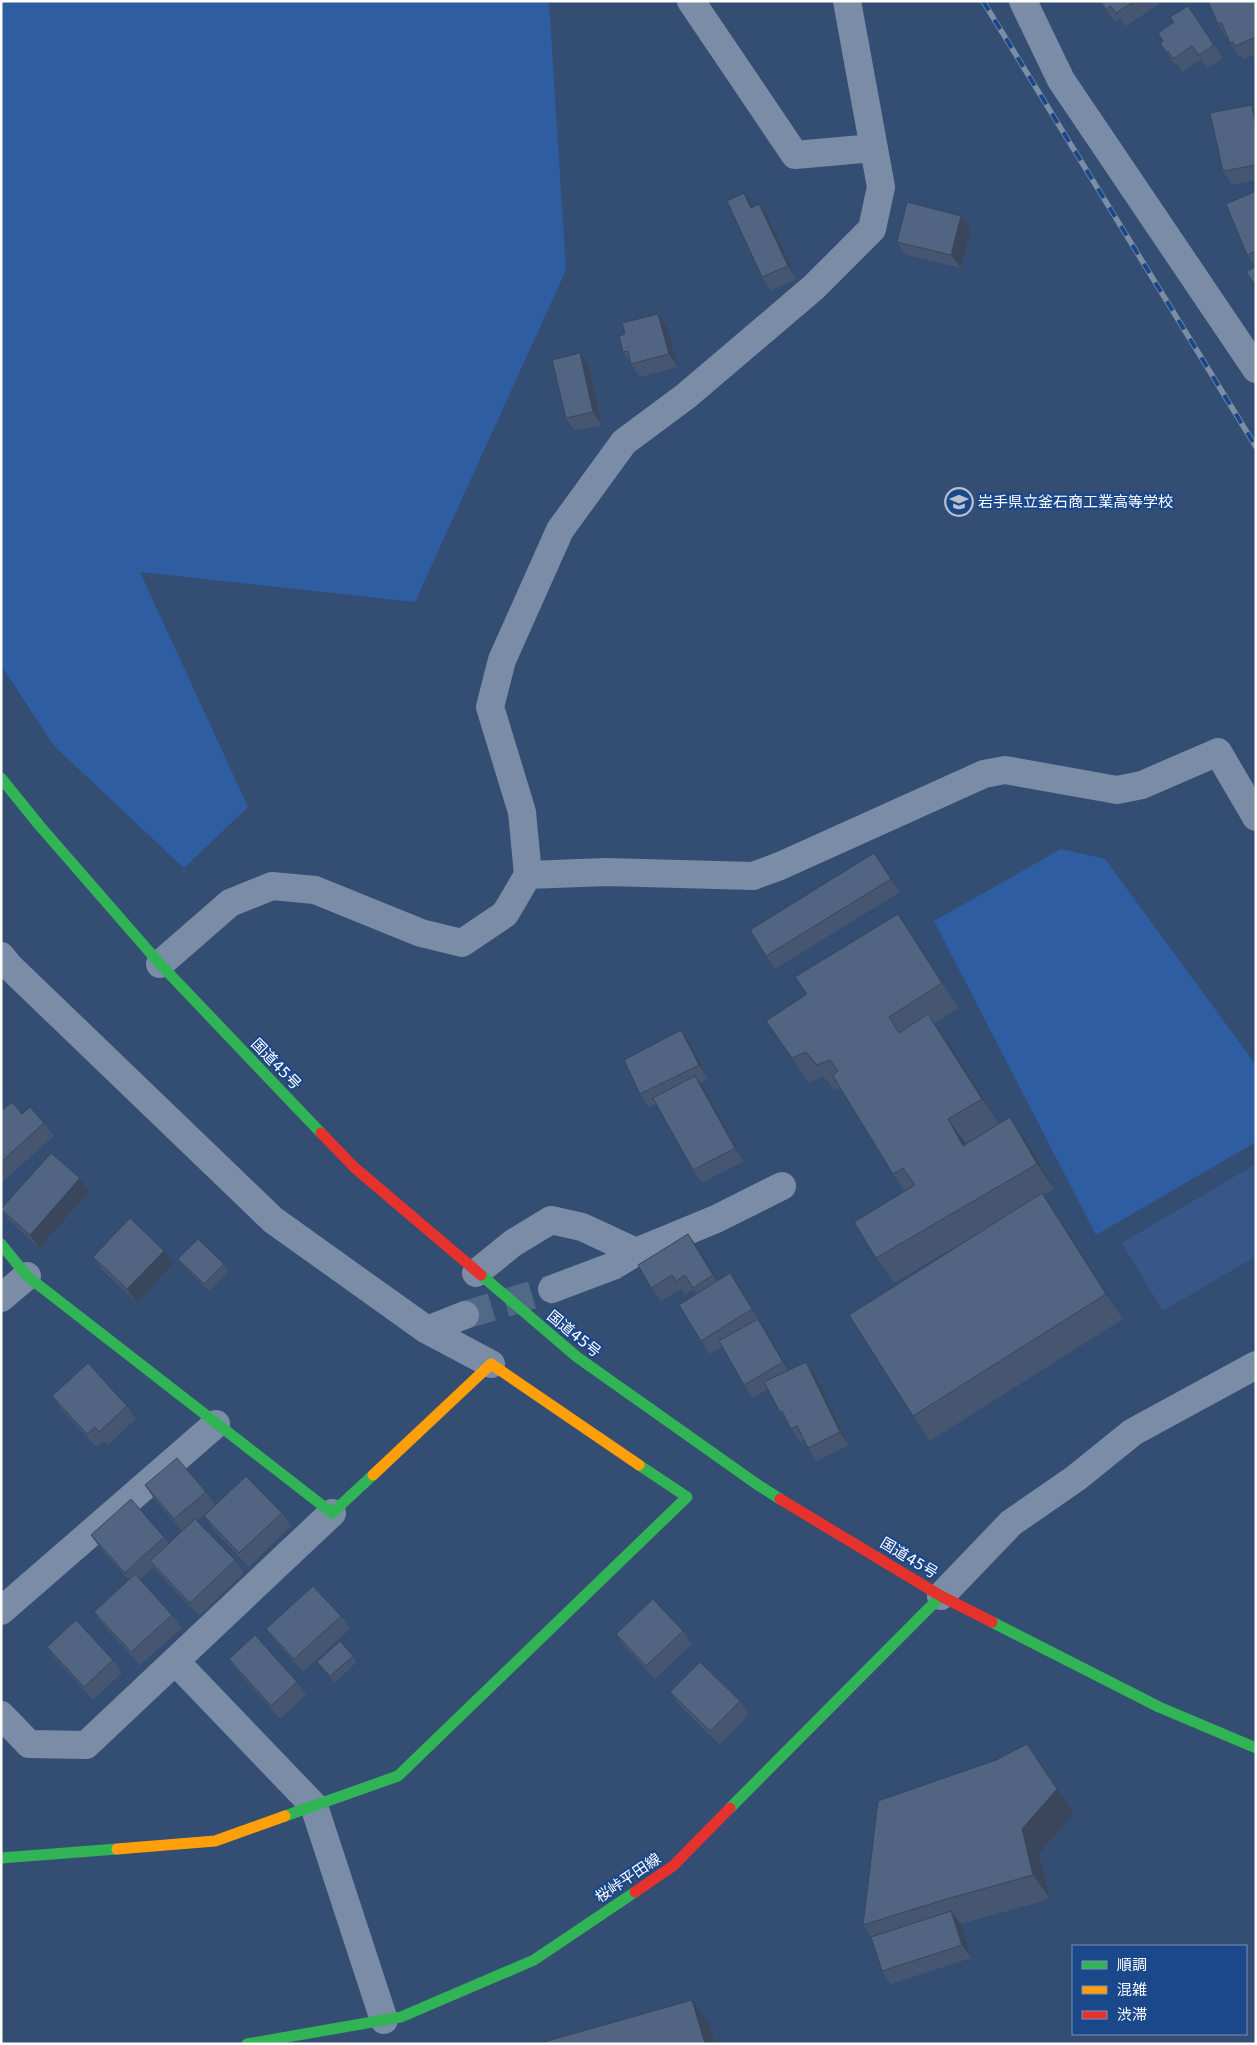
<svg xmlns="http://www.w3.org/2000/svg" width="1257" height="2045" font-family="'DejaVu Sans','Noto Sans JP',sans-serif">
	<rect width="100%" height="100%" fill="#344d72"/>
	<path fill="#2f5da2" d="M 1,1 L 549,1 L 566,270 L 415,602 L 140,572 L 248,807 L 184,868 L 54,746 L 1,665 Z
		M 1061,849 L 1105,859 L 1256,1065 L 1256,1142 L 1096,1235 L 934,921 Z"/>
	<path fill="#385788" d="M 1256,1164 L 1256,1256 L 1163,1311 L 1122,1243 Z"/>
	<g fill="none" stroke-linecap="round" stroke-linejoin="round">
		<path stroke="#526887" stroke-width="28" stroke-dasharray="28 14" stroke-linecap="butt" d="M 465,1315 L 552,1289"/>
		<path stroke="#7b8da6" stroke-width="28" d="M 691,1 L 795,155 L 874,148
			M 1023,1 L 1061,80 L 1256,369
			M 528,875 L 606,872 L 753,876 L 780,866 L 984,774 L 1005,770 L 1117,790 L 1142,785 L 1218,752 L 1256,817
			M 1,956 L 9,966 L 273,1220 L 427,1330 L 491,1364
			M 160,964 L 230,903 L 272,886 L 315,890 L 421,933 L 462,943 L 505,914 L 528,875 L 522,812 L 490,707 L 502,660 L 560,530 L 624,442 L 686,396 L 814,287 L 872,229 L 881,187 L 847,1
			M 476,1273 L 513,1243 L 551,1220 L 582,1227 L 636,1252 L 716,1219 L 782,1186
			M 552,1289 L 613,1266 L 636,1252
			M 1,1298 L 27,1276
			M 427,1330 L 465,1315
			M 941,1596 L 1011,1523 L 1076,1478 L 1133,1432 L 1256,1365
			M 1,1611 L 216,1424
			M 175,1661 L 314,1806 L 384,2020
			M 1,1715 L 29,1744 L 86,1745 L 332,1513"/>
		<path stroke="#30b455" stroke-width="11" d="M 1,778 L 39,825 L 160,964 L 321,1133
			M 1,1244 L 27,1276 L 332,1513 L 373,1475
			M 481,1275 L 577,1357 L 758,1485 L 780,1499
			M 992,1622 L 1159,1707 L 1256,1748
			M 730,1808 L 941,1596
			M 285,1816 L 398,1776 L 687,1497 L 639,1465
			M 1,1858 L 117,1849
			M 247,2044 L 401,2017 L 534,1960 L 635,1892"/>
		<path stroke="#ff9f0a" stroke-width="11" d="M 373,1475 L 491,1364 L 639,1465
			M 117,1849 L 215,1841 L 285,1816"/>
		<path stroke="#e5322d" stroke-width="11" d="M 321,1133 L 355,1168 L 481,1275
			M 780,1499 L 941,1596 L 992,1622
			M 635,1892 L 673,1866 L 730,1808"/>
		<defs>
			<path id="rail" d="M 983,1 L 1256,447"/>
		</defs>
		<use href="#rail" stroke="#7c8ea5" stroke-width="5.5"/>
		<use href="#rail" stroke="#1b478b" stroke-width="4" stroke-dasharray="11" stroke-linecap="butt"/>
	</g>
	<path fill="#465670" d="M 1100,1 L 1162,1 L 1162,2 L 1126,26 L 1120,19 L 1115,22 Z
		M 1256,1 L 1256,54 L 1244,59 L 1241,56 L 1239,57 L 1218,24 Z
		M 1188,6 L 1223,58 L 1208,68 L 1201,59 L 1182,72 L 1177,64 L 1175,65 L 1166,52 L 1163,41 L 1174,22 Z
		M 1256,111 L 1256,180 L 1232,185 L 1223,171 Z
		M 1256,191 L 1256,286 L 1255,266 L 1247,255 Z
		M 754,206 L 768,217 L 797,279 L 771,290 L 762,277 Z
		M 961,216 L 971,229 L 961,268 L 906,255 L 897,242 Z
		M 658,314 L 667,327 L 678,367 L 640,377 L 623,352 L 625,334 Z
		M 580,353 L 589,366 L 602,425 L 575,431 L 566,418 Z
		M 884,866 L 900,892 L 775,969 L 766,956 Z
		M 898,914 L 915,939 L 959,1008 L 935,1023 L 945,1038 L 999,1123 L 966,1144 L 1010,1117 L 1027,1141 L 1054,1189 L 1043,1195 L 1059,1218 L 1123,1319 L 930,1441 L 913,1416 L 994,1224 L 894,1283 L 876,1258 L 905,1191 L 893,1174 L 840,1088 L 834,1090 L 823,1076 L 809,1083 L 766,1021 L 807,994 L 795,977 Z
		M 690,1043 L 708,1078 L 700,1083 L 704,1089 L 744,1161 L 702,1183 L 693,1170 L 656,1104 L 649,1107 L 640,1094 Z
		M 1,1111 L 44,1123 L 54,1136 L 1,1183 Z
		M 89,1192 L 39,1248 L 11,1222 L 1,1209 Z
		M 688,1234 L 718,1281 L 739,1287 L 767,1332 L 789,1370 L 806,1362 L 815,1375 L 849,1445 L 817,1461 L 808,1448 L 804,1440 L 800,1442 L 791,1429 L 780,1412 L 768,1389 L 753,1398 L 744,1385 L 722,1347 L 710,1354 L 701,1341 L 697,1294 L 694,1289 L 685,1294 L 681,1289 L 661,1301 L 651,1288 Z
		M 164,1251 L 173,1264 L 137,1303 L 102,1270 L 93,1257 Z
		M 178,1259 L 224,1264 L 229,1271 L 209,1291 L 183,1266 Z
		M 52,1396 L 127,1406 L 136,1419 L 108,1445 L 104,1441 L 96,1447 L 61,1409 Z
		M 145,1485 L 206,1492 L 215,1505 L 282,1513 L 291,1526 L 249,1567 L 213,1529 L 204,1516 L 214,1506 L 197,1521 L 235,1560 L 244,1573 L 199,1616 L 160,1575 L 154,1567 L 140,1580 L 172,1615 L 182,1628 L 140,1665 L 103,1625 L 94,1612 L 129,1580 L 100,1548 L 91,1535 L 164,1537 L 169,1544 L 182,1531 L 154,1499 Z
		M 341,1616 L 350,1629 L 303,1672 L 276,1642 L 266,1629 Z
		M 683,1631 L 692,1644 L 655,1679 L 625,1647 L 616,1634 Z
		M 47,1647 L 113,1660 L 122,1673 L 93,1700 L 56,1660 Z
		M 353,1656 L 357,1662 L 335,1683 L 322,1669 L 317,1662 Z
		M 229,1659 L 297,1682 L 306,1695 L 280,1719 L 238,1672 Z
		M 670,1692 L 740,1701 L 749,1714 L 720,1745 L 679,1705 Z
		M 1027,1744 L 1074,1813 L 1039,1854 L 1050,1899 L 961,1924 L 971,1958 L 891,1984 L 882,1971 L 871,1937 L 863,1925 L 996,1760 Z"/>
	<path fill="#39465b" d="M 1252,105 L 1256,111 L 1256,128 Z
		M 744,193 L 753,206 L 760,221 L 751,208 Z
		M 759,204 L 768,217 L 797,279 L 788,266 Z
		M 961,216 L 971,229 L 961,268 L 951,255 Z
		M 658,314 L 667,327 L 678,367 L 669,354 Z
		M 580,353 L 589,366 L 602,425 L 593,412 Z
		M 874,853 L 884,866 L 900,892 L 891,879 Z
		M 898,914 L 915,939 L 959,1008 L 942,983 Z
		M 928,1014 L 945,1038 L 999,1123 L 982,1099 Z
		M 681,1030 L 690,1043 L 708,1078 L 699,1065 Z
		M 695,1076 L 704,1089 L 744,1161 L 735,1148 Z
		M 1010,1117 L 1027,1141 L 1054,1189 L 1037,1164 Z
		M 948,1119 L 966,1144 L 981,1171 L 963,1146 Z
		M 80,1178 L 89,1192 L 39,1248 L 30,1235 Z
		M 1042,1193 L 1059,1218 L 1123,1319 L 1106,1294 Z
		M 688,1234 L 697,1247 L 723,1288 L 713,1275 Z
		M 164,1251 L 173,1264 L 137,1303 L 127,1289 Z
		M 730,1273 L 739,1287 L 761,1322 L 752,1309 Z
		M 758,1319 L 767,1332 L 792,1375 L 783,1362 Z
		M 806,1362 L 815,1375 L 849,1445 L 840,1432 Z
		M 1027,1744 L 1074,1813 L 1039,1854 L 1050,1899 L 1033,1875 L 1022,1829 Z
		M 951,1911 L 961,1924 L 971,1958 L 962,1945 Z
		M 692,2000 L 709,2024 L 715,2044 L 705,2044 Z"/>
	<path fill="#516482" stroke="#39465b" d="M 1100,1 L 1135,1 L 1116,13 L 1111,6 L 1106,9 Z
		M 1208,1 L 1256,1 L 1256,37 L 1235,46 L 1233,42 L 1230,43 L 1221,22 L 1218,24 Z
		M 1188,6 L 1214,45 L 1199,55 L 1192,46 L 1173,59 L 1168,51 L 1166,52 L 1160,43 L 1163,41 L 1158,33 L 1174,22 L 1170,17 Z
		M 1252,105 L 1256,128 L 1256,165 L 1223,171 L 1210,113 Z
		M 1256,191 L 1256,251 L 1247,255 L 1226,204 Z
		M 744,193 L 751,208 L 759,204 L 788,266 L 762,277 L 727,201 Z
		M 907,202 L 961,216 L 951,255 L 897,242 Z
		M 1256,266 L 1256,286 L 1246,272 Z
		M 658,314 L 669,354 L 631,364 L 628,351 L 623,352 L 619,336 L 625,334 L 622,323 Z
		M 580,353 L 593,412 L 566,418 L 552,360 Z
		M 874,853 L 891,879 L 766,956 L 750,930 Z
		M 898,914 L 942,983 L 889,1017 L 899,1033 L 928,1014 L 982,1099 L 948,1119 L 963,1146 L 1010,1117 L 1037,1164 L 876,1258 L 854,1222 L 915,1185 L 903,1168 L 893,1174 L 833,1076 L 838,1071 L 830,1060 L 817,1065 L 806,1052 L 792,1058 L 766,1021 L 807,994 L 795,977 Z
		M 681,1030 L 699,1065 L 640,1094 L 624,1060 Z
		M 695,1076 L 735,1148 L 693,1170 L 653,1098 Z
		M 12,1102 L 22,1114 L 30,1107 L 44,1123 L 1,1162 L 1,1111 Z
		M 51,1153 L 80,1178 L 30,1235 L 1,1209 Z
		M 1042,1193 L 1106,1294 L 913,1416 L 849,1315 Z
		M 130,1218 L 164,1251 L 127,1289 L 93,1257 Z
		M 688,1234 L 713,1275 L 693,1288 L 685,1275 L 676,1281 L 672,1275 L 651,1288 L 638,1265 Z
		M 198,1239 L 224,1264 L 204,1284 L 178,1259 Z
		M 730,1273 L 752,1309 L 701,1341 L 679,1305 Z
		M 758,1319 L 783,1362 L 744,1385 L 719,1341 Z
		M 806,1362 L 840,1432 L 808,1448 L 797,1426 L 791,1429 L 782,1411 L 780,1412 L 764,1382 Z
		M 88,1363 L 127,1406 L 99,1432 L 95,1427 L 87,1434 L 52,1396 Z
		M 177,1458 L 206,1492 L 174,1519 L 145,1485 Z
		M 246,1476 L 282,1513 L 239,1553 L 204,1516 Z
		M 131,1499 L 164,1537 L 125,1573 L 91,1535 Z
		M 195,1519 L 235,1560 L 190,1603 L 150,1561 Z
		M 135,1574 L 172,1615 L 131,1652 L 94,1612 Z
		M 313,1586 L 341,1616 L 294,1659 L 266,1629 Z
		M 653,1599 L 683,1631 L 646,1666 L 616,1634 Z
		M 76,1620 L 113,1660 L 84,1687 L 47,1647 Z
		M 255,1635 L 297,1682 L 271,1706 L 229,1659 Z
		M 340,1641 L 353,1656 L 330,1676 L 317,1662 Z
		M 700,1662 L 740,1701 L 710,1731 L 670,1692 Z
		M 1027,1744 L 1057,1789 L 1022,1829 L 1033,1875 L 943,1900 L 863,1925 L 878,1801 L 996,1760 Z
		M 951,1911 L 962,1945 L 882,1971 L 871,1937 Z
		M 692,2000 L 705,2044 L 537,2044 Z"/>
	<defs>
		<symbol id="school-ring" viewBox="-11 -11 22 22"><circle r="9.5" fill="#1b478b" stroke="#b8c1ce" stroke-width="1.5"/><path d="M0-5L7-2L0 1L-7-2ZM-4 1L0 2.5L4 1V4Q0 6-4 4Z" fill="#b8c1ce"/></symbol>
	</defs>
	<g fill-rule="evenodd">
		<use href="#school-ring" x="943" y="486" width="32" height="32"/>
	</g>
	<g text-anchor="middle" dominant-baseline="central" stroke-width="4.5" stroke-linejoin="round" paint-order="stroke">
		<g font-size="15" fill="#fff" stroke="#1b478b" text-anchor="start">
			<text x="978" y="502">岩手県立釜石商工業高等学校</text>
		</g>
		<g font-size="15" fill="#fff" stroke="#1b478b">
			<text transform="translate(276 1064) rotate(46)">国道45号</text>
			<text transform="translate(574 1334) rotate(39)">国道45号</text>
			<text transform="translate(909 1558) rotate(31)">国道45号</text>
			<text transform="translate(628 1878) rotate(-34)">桜峠平田線</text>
		</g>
	</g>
	<rect width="1257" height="2045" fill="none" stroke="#ffffff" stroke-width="5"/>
	<rect x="1072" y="1945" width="175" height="90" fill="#1b478b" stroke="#7691b9"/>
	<rect x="1082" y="1961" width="25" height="8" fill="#30b455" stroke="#7691b9"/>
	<text x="1117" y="1970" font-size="15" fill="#ffffff">順調</text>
	<rect x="1082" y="1986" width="25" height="8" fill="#ff9f0a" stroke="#7691b9"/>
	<text x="1117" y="1995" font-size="15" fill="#ffffff">混雑</text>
	<rect x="1082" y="2011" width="25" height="8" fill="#e5322d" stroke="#7691b9"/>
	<text x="1117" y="2020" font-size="15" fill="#ffffff">渋滞</text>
</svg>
